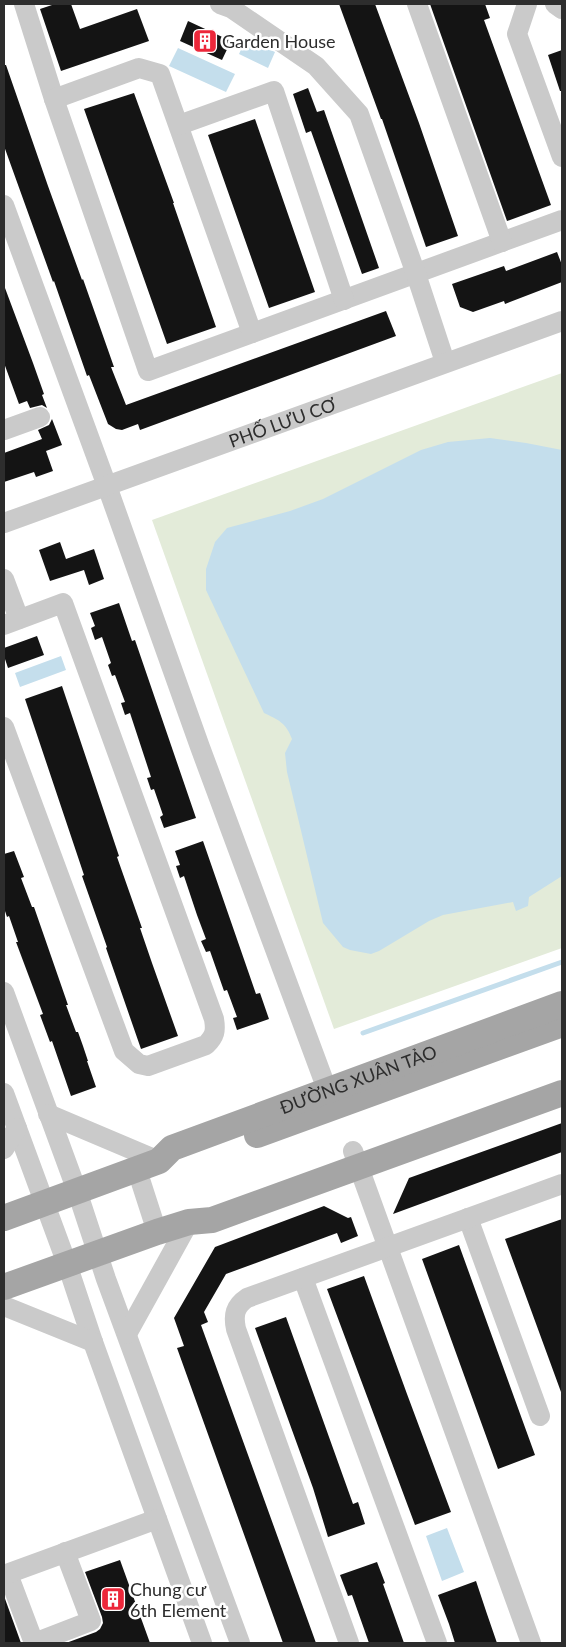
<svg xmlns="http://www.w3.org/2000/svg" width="566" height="1647" font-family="Lato,sans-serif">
	<rect width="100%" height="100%" fill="#fff"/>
	<path fill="#e3ebd9" d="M 562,373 L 562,948 L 334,1029 L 152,520 Z"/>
	<path fill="#c4deec" d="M 246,39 L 275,52 L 268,68 L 239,54 Z
		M 178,48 L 235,74 L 226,92 L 169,66 Z
		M 490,438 L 526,443 L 562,450 L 562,876 L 529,897 L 528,906 L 516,911 L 513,902 L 443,915 L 429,921 L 379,951 L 371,954 L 350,950 L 343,947 L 323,923 L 287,772 L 285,753 L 292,739 C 286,723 279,720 264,713 L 206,590 L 206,569 L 215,542 L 227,528 L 290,511 L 323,499 L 421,450 L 448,442 Z
		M 61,656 L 66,670 L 20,687 L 15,673 Z
		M 447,1528 L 464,1572 L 442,1581 L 426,1536 Z"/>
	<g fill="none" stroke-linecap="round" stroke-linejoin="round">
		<path stroke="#c4deec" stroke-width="5" d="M 363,1033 L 562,962"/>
	</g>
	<path fill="#141414" d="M 55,4 L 71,4 L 80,29 L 137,9 L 149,41 L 61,71 L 40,9 Z
		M 339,4 L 375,4 L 419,123 L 458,236 L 426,247 L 382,119 L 381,119 Z
		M 430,4 L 485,4 L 490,18 L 484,20 L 551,205 L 507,221 Z
		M 188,21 L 231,41 L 222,60 L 180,41 Z
		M 562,50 L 562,91 L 560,91 L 548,55 Z
		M 4,65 L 6,65 L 48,186 L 82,280 L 83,279 L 114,367 L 111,367 L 126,405 L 386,311 L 396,336 L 140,430 L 138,424 L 122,430 L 116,429 L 108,424 L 89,375 L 87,376 L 54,281 L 53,282 L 4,146 Z
		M 308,88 L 317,112 L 324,110 L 379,268 L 362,274 L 311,131 L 306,133 L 293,94 Z
		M 134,93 L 174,203 L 173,203 L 216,327 L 167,344 L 84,109 Z
		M 255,119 L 315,292 L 269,308 L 208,135 Z
		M 557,252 L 562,265 L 562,282 L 505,304 L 504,301 L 473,312 L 460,307 L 452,284 L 504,266 L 506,271 Z
		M 4,288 L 5,288 L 33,363 L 44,394 L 42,395 L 47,408 L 42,405 L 30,408 L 27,401 L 19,404 L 4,363 Z
		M 52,419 L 62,445 L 46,451 L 53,471 L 36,477 L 34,472 L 4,482 L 4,453 L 42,439 L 38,430 L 49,425 Z
		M 60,542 L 66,559 L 94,549 L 104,579 L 89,585 L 84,570 L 50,581 L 39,550 Z
		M 119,603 L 132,641 L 135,640 L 196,818 L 164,828 L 160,817 L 163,815 L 154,789 L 151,790 L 147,778 L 151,777 L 130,713 L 125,715 L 121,703 L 125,702 L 115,675 L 112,676 L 108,665 L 111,663 L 102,637 L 95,640 L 91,628 L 95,626 L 90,613 Z
		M 37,636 L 44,655 L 8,668 L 4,656 L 4,648 Z
		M 62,686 L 119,856 L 117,857 L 142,928 L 140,928 L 152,963 L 178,1036 L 141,1049 L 106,948 L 107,947 L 82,876 L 84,875 L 25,699 Z
		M 203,841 L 256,994 L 260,993 L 269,1019 L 237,1030 L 233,1018 L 237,1017 L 227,990 L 224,991 L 210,951 L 206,952 L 201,941 L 206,939 L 197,915 L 184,876 L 180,878 L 176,866 L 180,865 L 175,851 Z
		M 14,851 L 24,877 L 21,878 L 32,907 L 34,907 L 68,1005 L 66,1005 L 76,1032 L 78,1032 L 83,1046 L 88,1061 L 87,1061 L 96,1087 L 71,1096 L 52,1041 L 50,1042 L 40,1015 L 43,1014 L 16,942 L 18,942 L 9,916 L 7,917 L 4,908 L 4,854 Z
		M 562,1123 L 562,1152 L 393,1214 L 409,1178 Z
		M 324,1206 L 348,1218 L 351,1217 L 358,1236 L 341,1243 L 337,1233 L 226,1274 L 204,1312 L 208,1322 L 201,1325 L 316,1643 L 283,1643 L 177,1348 L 184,1346 L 174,1318 L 215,1247 Z
		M 562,1219 L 562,1391 L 561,1392 L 505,1239 Z
		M 459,1245 L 535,1455 L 498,1469 L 422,1259 Z
		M 364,1276 L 407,1394 L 451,1512 L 415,1525 L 327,1289 Z
		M 286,1317 L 353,1504 L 358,1502 L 365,1524 L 328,1537 L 313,1488 L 255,1328 Z
		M 120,1560 L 150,1643 L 66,1643 L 96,1632 L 100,1629 L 103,1623 L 102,1617 L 85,1572 Z
		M 377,1562 L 385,1583 L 383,1584 L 404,1643 L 369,1643 L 352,1595 L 348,1596 L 340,1575 Z
		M 476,1581 L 487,1614 L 497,1643 L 455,1643 L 449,1624 L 438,1595 Z
		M 4,1596 L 21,1643 L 4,1643 Z"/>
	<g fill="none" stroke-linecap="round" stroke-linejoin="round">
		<g stroke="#cacaca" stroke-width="20">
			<path d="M 24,4 L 54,99 L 148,371 L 562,220"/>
			<path d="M 220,4 L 231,8 L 316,66 L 359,114 L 416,274 L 445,362"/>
			<path d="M 417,4 L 502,242"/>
			<path d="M 527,4 L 517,34 L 562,157"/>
			<path d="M 555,4 L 562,9"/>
			<path d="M 54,99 L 139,68 L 160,74 L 252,333"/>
			<path d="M 179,125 L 274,91 L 344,300"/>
			<path d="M 4,205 L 107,486 L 200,747 L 332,1103"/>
			<path d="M 4,430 L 40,417"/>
			<path id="s1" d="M 4,523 L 562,321"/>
			<path d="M 4,579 L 19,619"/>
			<path d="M 4,625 L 63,603 L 214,1019 C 216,1031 215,1036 206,1045 L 148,1066 L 139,1064 L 124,1051 L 4,727"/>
			<path d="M 4,992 L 77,1191 L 106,1279 L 240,1643"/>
			<path d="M 4,1093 L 67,1264 L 93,1342 L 202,1643"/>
			<path d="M 48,1114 L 159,1161"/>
			<path d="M 4,1149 L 17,1128"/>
			<path d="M 353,1151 L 531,1643"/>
			<path d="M 137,1170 L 157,1232"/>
			<path d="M 468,1218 L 540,1416"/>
			<path d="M 303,1278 L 437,1643"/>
			<path d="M 4,1306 L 93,1342"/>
			<path d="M 127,1334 L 189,1222"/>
			<path d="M 8,1574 L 34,1643 L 91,1621 L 65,1552"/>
			<path d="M 4,1575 L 157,1519"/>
			<path d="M 349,1643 L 236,1329 C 233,1315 235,1306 247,1298 L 562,1184"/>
		</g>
		<g stroke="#a5a5a5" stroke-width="26">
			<path d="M 257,1135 L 562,1024"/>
			<path id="s2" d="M 4,1218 L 159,1161 L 172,1148 L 562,1004"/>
			<path d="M 4,1287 L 157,1232 L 189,1222 L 212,1220 L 562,1093"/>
		</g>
	</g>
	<defs>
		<symbol id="building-square" viewBox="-11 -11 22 22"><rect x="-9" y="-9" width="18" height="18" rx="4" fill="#ec273a" stroke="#fff"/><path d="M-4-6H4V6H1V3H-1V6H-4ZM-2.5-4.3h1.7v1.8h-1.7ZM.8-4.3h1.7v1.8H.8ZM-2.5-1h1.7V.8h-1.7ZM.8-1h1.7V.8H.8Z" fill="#fff"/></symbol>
	</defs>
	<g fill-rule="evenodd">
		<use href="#building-square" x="191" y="27" width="28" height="28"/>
		<use href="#building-square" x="99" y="1585" width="28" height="28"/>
	</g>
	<g text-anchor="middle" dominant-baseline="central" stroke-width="5" stroke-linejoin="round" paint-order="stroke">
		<g font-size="18" fill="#2d2d2d" stroke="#fff" text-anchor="start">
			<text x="222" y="41">Garden House</text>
			<text x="130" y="1589">Chung cư<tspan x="130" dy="21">6th Element</tspan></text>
		</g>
		<g font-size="18" fill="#2d2d2d" stroke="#fff">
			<text stroke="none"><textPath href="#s1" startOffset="296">PHỐ LƯU CƠ</textPath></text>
			<text stroke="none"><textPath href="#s2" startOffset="382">ĐƯỜNG XUÂN TẢO</textPath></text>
		</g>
	</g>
	<rect width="566" height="1647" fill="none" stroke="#2d2d2d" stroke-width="10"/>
</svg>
